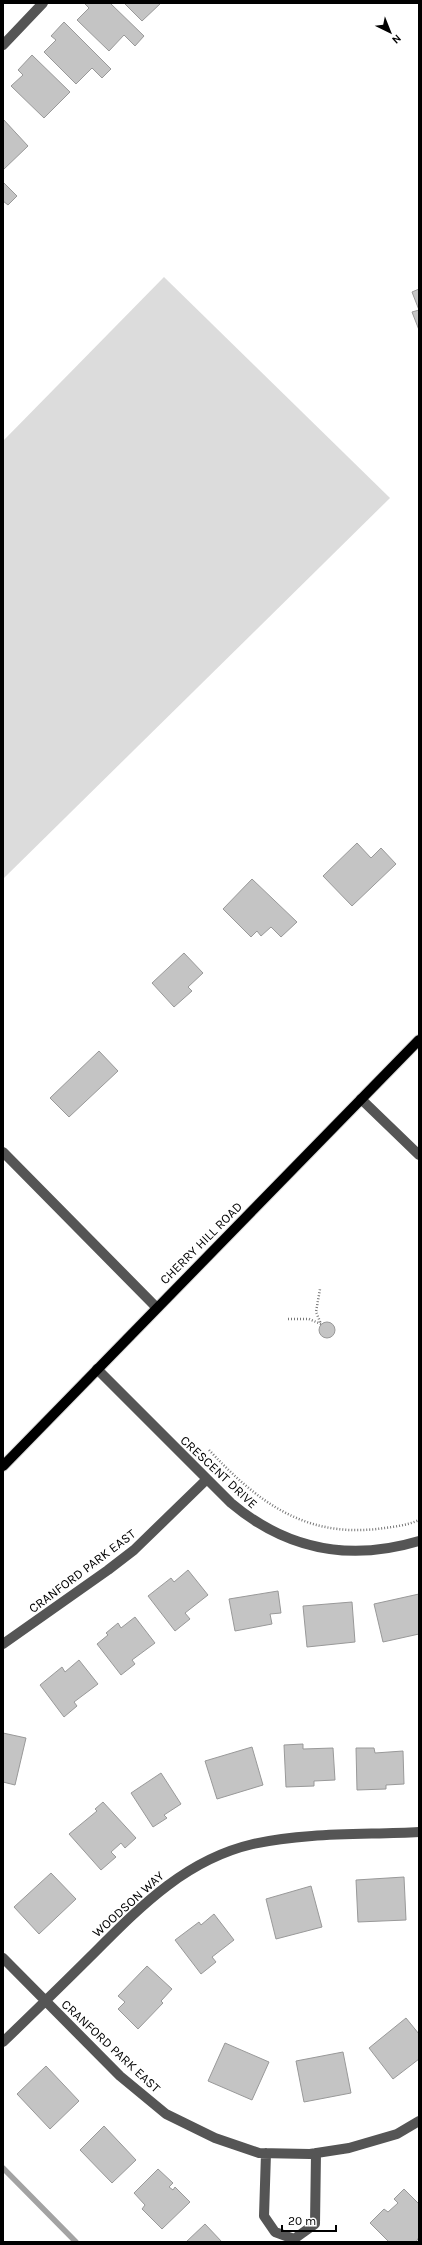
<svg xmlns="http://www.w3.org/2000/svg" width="422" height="2245" font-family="Karla,sans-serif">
	<rect width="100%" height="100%" fill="#fff"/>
	<path fill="#dcdcdc" d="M 164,277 L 390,498 L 3,879 L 3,441 Z"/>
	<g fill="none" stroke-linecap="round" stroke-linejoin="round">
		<path stroke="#a3a3a3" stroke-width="5.5" d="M 3,2168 L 76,2242"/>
	</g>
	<path fill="#c4c4c4" stroke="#999" d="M 84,3 L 110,3 L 144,36 L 135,46 L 124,35 L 109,51 L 77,20 L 89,8 Z
		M 124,3 L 161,3 L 142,21 Z
		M 64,22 L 111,69 L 102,78 L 92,68 L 76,84 L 44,52 L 56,40 L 51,36 Z
		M 32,55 L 70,92 L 44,118 L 11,86 L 23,75 L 18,70 Z
		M 3,119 L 28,146 L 3,170 Z
		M 3,182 L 17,196 L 8,205 L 3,201 Z
		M 419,289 L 419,330 L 412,312 L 419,310 L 412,292 Z
		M 357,843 L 371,858 L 381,848 L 396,864 L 352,906 L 323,876 Z
		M 252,879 L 297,922 L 281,937 L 271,927 L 261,936 L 257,931 L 251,937 L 223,909 Z
		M 184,953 L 203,973 L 188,987 L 192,991 L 174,1007 L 152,983 Z
		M 99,1051 L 118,1071 L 69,1117 L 50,1098 Z
		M319 1330a8 8 0 1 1 16 0a8 8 0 1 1-16 0Z
		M 188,1570 L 208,1595 L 185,1613 L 190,1619 L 175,1631 L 148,1596 L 171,1578 L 174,1582 Z
		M 278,1591 L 281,1613 L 270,1614 L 272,1624 L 235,1631 L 229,1599 Z
		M 419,1594 L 419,1634 L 383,1642 L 374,1604 Z
		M 352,1602 L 355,1642 L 307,1647 L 303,1606 Z
		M 135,1617 L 155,1643 L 132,1660 L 135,1664 L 121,1675 L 97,1644 L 108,1635 L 106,1633 L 118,1623 L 121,1628 Z
		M 79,1660 L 98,1684 L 74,1702 L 77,1706 L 64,1717 L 40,1685 L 62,1667 L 65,1672 Z
		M 3,1733 L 26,1738 L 15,1785 L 3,1782 Z
		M 303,1744 L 303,1749 L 333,1748 L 335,1780 L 314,1781 L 314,1786 L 286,1787 L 284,1745 Z
		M 252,1747 L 263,1785 L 217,1799 L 205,1761 Z
		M 356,1748 L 374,1748 L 375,1753 L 403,1751 L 404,1784 L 386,1785 L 386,1789 L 357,1790 Z
		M 161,1773 L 181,1804 L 164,1815 L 167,1818 L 153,1827 L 131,1793 Z
		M 103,1802 L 136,1838 L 125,1848 L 121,1843 L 111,1852 L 116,1857 L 101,1870 L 69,1834 L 97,1811 L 95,1809 Z
		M 51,1873 L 76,1899 L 39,1934 L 14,1907 Z
		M 404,1877 L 406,1920 L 358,1922 L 356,1880 Z
		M 311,1886 L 322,1927 L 276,1939 L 266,1899 Z
		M 214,1914 L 234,1940 L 212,1957 L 216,1962 L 201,1974 L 175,1940 L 199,1922 L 201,1925 Z
		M 147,1966 L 172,1989 L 161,2001 L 163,2003 L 138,2029 L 118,2009 L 125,2002 L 118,1996 Z
		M 406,2018 L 419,2034 L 419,2059 L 393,2079 L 369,2048 Z
		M 225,2043 L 269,2062 L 252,2100 L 208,2081 Z
		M 343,2052 L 351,2093 L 304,2102 L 296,2061 Z
		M 46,2066 L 79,2101 L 50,2129 L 17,2094 Z
		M 104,2126 L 136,2160 L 112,2183 L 80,2150 Z
		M 158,2169 L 173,2183 L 169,2187 L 173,2190 L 175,2187 L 190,2202 L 162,2229 L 142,2209 L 145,2205 L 134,2193 Z
		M 404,2189 L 419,2204 L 419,2237 L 416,2242 L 389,2242 L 370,2223 L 384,2209 L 388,2212 L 398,2203 L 394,2199 Z
		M 205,2224 L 222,2242 L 186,2242 Z"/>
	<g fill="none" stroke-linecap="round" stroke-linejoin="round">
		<defs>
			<path id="major" d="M 3,1466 L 419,1040"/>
		</defs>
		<use href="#major" stroke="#dbdbdb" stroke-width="12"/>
		<path stroke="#777" stroke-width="2.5" stroke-dasharray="1 2" stroke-linecap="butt" d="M 288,1319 L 309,1319 L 321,1324 L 316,1312 L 320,1289
			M 209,1450 C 257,1501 303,1537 377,1529 C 391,1527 406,1526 419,1520"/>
		<path stroke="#555" stroke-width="10" d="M 3,45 L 43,3
			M 361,1099 L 419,1155
			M 3,1152 L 156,1307
			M 97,1369 L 231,1503 C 287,1550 349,1562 419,1541
			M 3,1644 L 108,1570 L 134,1550 L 206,1480
			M 3,1958 L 120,2076 L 166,2114 L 215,2138 L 259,2153 L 310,2154 L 349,2148 L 397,2134 L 419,2121
			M 3,2042 C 32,2014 61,1986 90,1957 C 138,1909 184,1860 253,1844 C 307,1832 365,1835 419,1832
			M 266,2153 L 264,2216 L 275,2232 L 294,2239 L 315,2224 L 316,2153"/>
		<use href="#major" stroke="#000" stroke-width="10"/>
	</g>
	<g text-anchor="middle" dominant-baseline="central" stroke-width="3" stroke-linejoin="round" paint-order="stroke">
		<g font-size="13" fill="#000" stroke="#fff">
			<text transform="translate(201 1243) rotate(-45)">CHERRY HILL ROAD</text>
			<text transform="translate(219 1472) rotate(43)">CRESCENT DRIVE</text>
			<text transform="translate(82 1571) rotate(-37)">CRANFORD PARK EAST</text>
			<text transform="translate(128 1904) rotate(-42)">WOODSON WAY</text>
			<text transform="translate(111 2046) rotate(43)">CRANFORD PARK EAST</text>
		</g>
	</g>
	<rect width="422" height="2245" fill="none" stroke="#000000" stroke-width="8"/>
	<g transform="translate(390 32) rotate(137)" stroke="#ffffff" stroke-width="3" paint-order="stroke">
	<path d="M0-3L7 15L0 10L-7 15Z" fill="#000000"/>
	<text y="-6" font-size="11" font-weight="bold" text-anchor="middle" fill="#000000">N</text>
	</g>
	<path d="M282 2225v6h54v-6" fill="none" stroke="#000000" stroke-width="2"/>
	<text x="288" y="2225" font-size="12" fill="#000000" stroke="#ffffff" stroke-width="3" paint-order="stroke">20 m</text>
</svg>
